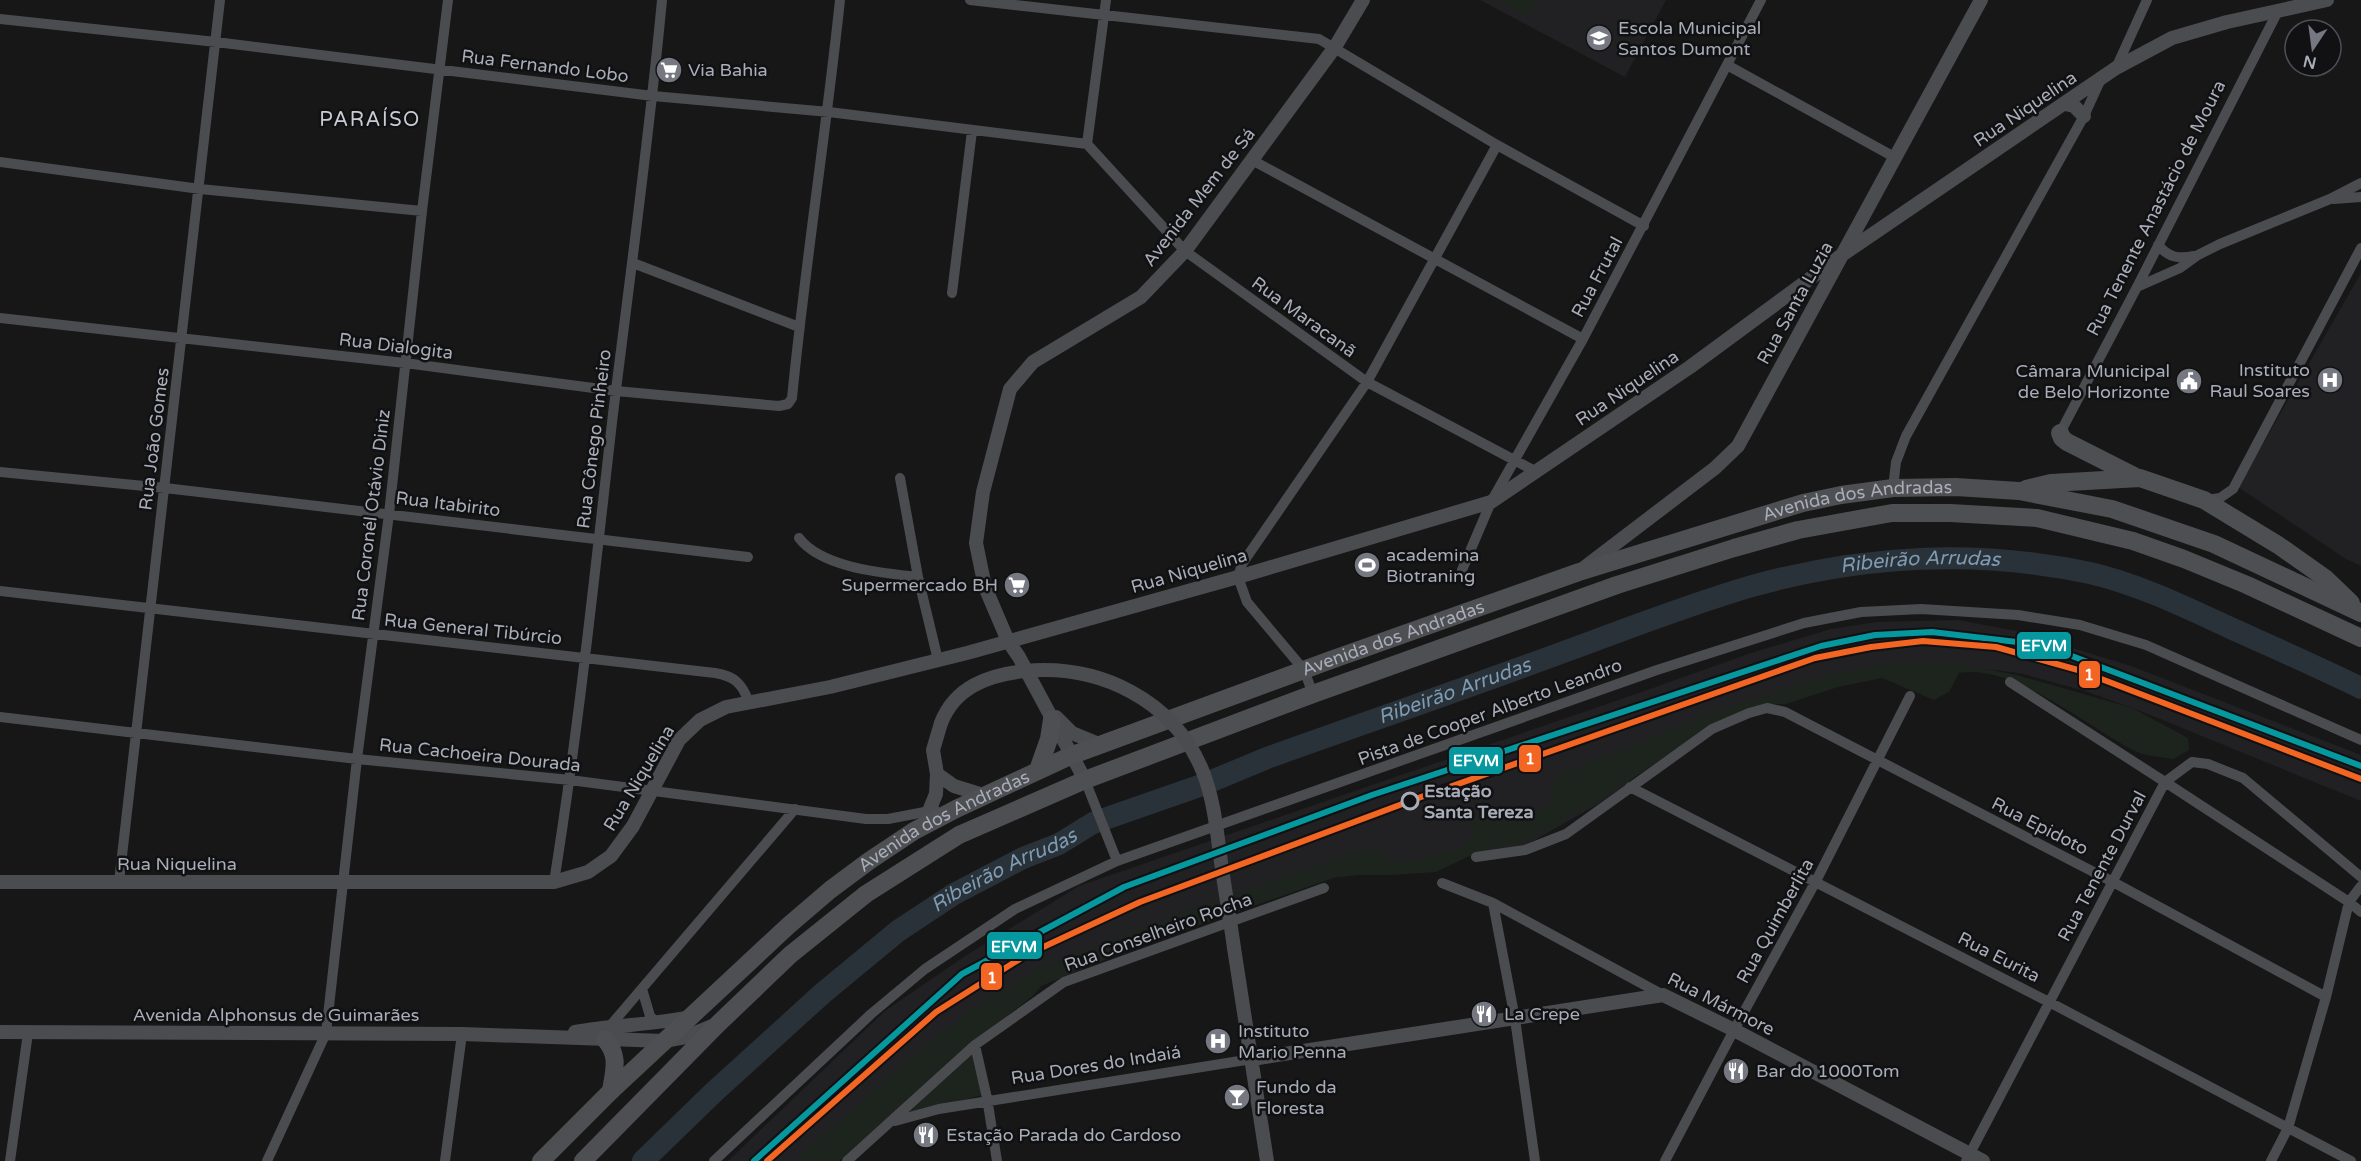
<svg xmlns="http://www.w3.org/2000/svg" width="2361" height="1161" font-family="'Varela Round',sans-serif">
	<rect width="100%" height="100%" fill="#171717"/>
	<path fill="#212123" d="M 1480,0 L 1666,0 L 1625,77 Z
		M 2361,273 L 2361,566 L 2346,559 L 2238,487 Z
		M 1958,620 L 2017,631 L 2131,666 L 2361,755 L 2361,801 L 2143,712 L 2085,691 L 2019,673 L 1969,667 L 1886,675 L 1760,701 L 1650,763 L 1628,783 L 1598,804 L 1526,845 L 1386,872 L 1331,878 L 1182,929 L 1037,984 L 806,1161 L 728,1161 L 885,1011 L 962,958 L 1079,886 L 1633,695 L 1751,653 L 1831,629 L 1876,622 Z"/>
	<path fill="#1d241e" d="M 1497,0 L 1538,0 L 1528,17 Z
		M 1897,663 L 1959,664 L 2017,675 L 2132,708 L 2188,738 L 2189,750 L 2173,759 C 2160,757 2144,756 2133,750 C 2085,725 2014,664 1959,673 L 1949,692 L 1934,700 L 1882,678 L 1838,687 L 1786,704 L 1762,704 L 1705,730 L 1600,800 L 1526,841 L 1480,851 L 1436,872 L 1391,875 L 1342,875 L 1139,946 L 1041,986 L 1034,995 L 973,1042 L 839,1161 L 794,1161 L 897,1070 L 970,1010 L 1040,968 L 1194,908 L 1361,850 L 1379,850 L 1390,863 L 1416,860 L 1463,848 L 1473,836 L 1470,820 L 1501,807 L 1506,819 L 1550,805 L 1551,791 L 1555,777 L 1707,715 L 1837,672 Z
		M 974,1053 L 983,1095 L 902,1115 Z"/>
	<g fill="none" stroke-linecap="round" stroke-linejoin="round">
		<path stroke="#2a3239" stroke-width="22" id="s1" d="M 643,1161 L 714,1092 L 823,993 L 898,931 L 954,894 L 1023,858 L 1059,844 L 1093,823 L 1202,785 L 1267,758 C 1365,723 1463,689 1561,653 C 1624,630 1687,605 1752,586 C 1865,555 1975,549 2090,573 C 2137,584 2181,605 2224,625 C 2270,646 2316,666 2361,688"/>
		<path stroke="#4b4c50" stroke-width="10" d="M 970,0 L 1319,39 L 1497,145 L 1644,226
			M 0,19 L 216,42 L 653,96 L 829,112 L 1087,144
			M 1727,65 L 1896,158
			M 2116,68 L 2147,0
			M 1087,144 L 1185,251 L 1367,382 L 1535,471
			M 1087,144 L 1106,0
			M 1252,160 L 1583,339
			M 0,162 L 200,189 L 422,211
			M 2334,199 L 2361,197
			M 2158,245 C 2169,258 2179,259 2194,256
			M 633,263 L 799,327
			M 2137,287 L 2180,268 L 2198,255 L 2220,244 L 2330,199 L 2361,183
			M 952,293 L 972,131
			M 0,318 L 405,363 L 616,391 L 779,406 L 788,404 L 792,398 C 805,265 826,133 840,0
			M 2060,433 L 2137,287 L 2278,11
			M 0,472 L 165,488 L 748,557
			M 900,478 L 918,577 L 938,660
			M 1893,488 L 1896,462 L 1906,436 L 2084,116 L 2101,79
			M 2206,500 L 2220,498 L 2233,489 L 2361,248
			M 799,538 C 822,568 883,573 918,577
			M 1462,570 L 1491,502 L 1583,339 L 1761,0
			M 0,591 L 715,673 C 735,676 742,684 749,702
			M 2010,682 L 2165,782 L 2192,762 L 2208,764 L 2243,778 L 2361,877
			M 1313,694 L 1304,670 L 1247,602 L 1238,577 L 1242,564 L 1367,382 L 1497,145
			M 0,717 L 357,759 L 570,780 L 866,819 L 888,819 L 935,810
			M 1085,780 L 1117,861
			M 1630,787 L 2049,1002 L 2351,1161
			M 1476,857 L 1525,850 L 1566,834 L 1712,729 L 1749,713 L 1767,708 L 1785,712 L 2113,882 L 2326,997
			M 119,882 L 220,0
			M 554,882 C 579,726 595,570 613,414 C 630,276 649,139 662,0
			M 1442,883 L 1493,903 L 1663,995
			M 1493,903 L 1515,1019 L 1535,1161
			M 642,989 L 650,1016 L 657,1023
			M 610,1026 L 795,809
			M 975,1045 L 987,1098 L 997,1161
			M 895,1121 L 939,1109 L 1252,1059
			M 10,1161 L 28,1033
			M 267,1161 L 326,1033 L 357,759 L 389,514 L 422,211 L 448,0
			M 445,1161 L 462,1034
			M 714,1161 L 871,1014 L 925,969 L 1015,909 L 1117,861 L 1657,670 L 1804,623 L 1861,612 L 1921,609 L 2018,615 L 2080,625 L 2146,645 L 2361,740
			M 847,1161 L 975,1045 L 1064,982 L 1324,888
			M 1665,1161 L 1734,1030 L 1816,881 L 1910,696
			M 1966,1161 L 2165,782 L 2349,902 L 2361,912
			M 2271,1161 L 2288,1128 L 2326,997 L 2349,902 L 2361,886"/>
		<path stroke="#4b4c50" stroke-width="14" d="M 2065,104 L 2074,106 L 2084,116
			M 1585,567 L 1715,468 L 1738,446 L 1981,0
			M 1056,717 L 1072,733 L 1101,745
			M 937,774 L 954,786 L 983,795
			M 1085,780 L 1019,657 L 1008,641 L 985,587 L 976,543 L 983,492 L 1010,389 L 1033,362 L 1141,297 L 1185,251 L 1335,47 L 1363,0
			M 929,811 L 936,794 L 937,774 L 933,750 L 941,723
			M 0,882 L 554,882 L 588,872 L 611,856 L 633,826 L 679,740 L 700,720 L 726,707 L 830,687 L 967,653 L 1238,577 L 1491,502 L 1690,367 L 1842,255 L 2116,68 L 2172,38 L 2227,22 L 2327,0
			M 1234,948 L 1267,1161
			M 0,1032 L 462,1034 L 664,1041 L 686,1037 L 712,1026
			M 575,1032 C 613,1025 651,1025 690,1017
			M 1252,1059 L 1663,995 L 1734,1030 L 1983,1161"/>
		<g stroke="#4d4f52" stroke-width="18">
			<path d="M 2060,433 L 2062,438 L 2067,442 L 2138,478"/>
			<path d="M 2026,489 L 2051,483 L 2140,478 L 2204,500 L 2278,545 L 2325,578 L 2351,603"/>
			<path d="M 1038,770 L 1049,739 L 1052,719"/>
			<path d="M 605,1039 C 620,1057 614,1070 611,1091"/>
			<path id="s2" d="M 541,1161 L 611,1091 L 788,926 L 830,890 L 869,861 L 914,831 L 956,809 L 1070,756 L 1328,661 L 1579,572 L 1803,503 L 1841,495 L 1893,488 L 1956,487 L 2019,491 L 2112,509 L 2214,544 L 2361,613"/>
			<path d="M 583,1161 L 718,1024 L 790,955 L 866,894 L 959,835 L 1085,780 L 1313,694 L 1617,585 L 1734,548 L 1798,530 L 1892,513 L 1950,513 L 2037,518 L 2133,541 L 2184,559 L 2247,585 L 2361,638"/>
		</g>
		<path stroke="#4b4c50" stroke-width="14" d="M 941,723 C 955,687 988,675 1025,671 C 1100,664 1174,700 1203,772 C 1214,800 1217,832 1221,862 C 1225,890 1230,919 1234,948"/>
		<defs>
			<path id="rail-1" d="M 754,1161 L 962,974 L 1124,887 L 1372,795 L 1821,646 L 1875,635 L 1932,632 L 2043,645 L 2361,766"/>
		</defs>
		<use href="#rail-1" stroke="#111113" stroke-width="10"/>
		<use href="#rail-1" stroke="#06989f" stroke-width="6"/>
		<defs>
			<path id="metro-1" d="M 767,1161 L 936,1012 L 1026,955 L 1140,902 L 1421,797 L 1815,658 L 1871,647 L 1923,641 L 1996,647 L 2078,670 L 2361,779"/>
		</defs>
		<use href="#metro-1" stroke="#111113" stroke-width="10"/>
		<use href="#metro-1" stroke="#f26522" stroke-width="6"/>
	</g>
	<defs>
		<symbol id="school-disc" viewBox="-11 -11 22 22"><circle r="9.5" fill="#757880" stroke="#111113"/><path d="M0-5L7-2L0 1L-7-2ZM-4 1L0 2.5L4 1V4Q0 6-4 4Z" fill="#fff"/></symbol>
		<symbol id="supermarket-disc" viewBox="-11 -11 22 22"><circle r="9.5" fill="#757880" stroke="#111113"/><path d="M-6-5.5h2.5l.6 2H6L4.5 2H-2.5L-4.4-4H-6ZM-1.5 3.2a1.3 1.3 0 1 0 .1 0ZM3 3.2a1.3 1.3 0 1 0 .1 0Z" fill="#fff"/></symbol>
		<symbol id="hospital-disc" viewBox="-11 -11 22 22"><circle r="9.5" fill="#757880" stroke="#111113"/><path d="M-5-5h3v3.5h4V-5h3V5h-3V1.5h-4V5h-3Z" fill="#fff"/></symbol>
		<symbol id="civic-disc" viewBox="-11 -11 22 22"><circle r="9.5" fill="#757880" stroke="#111113"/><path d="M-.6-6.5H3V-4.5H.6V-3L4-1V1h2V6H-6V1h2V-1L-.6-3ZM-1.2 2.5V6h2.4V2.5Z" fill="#fff"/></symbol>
		<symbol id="stadium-disc" viewBox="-11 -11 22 22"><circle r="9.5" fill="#757880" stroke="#111113"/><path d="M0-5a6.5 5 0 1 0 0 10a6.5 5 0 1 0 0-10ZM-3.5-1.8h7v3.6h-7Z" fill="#fff"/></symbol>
		<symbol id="restaurant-disc" viewBox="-11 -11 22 22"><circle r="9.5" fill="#757880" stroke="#111113"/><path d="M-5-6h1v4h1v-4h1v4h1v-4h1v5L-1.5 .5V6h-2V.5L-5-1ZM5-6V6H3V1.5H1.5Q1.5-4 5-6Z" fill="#fff"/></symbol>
		<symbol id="bar-disc" viewBox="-11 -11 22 22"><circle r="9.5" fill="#757880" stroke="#111113"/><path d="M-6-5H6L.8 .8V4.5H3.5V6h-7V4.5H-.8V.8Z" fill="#fff"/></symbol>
	</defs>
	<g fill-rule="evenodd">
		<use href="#school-disc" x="1584" y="23" width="30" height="30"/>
		<use href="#supermarket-disc" x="654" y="55" width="30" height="30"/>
		<use href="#hospital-disc" x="2315" y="365" width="30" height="30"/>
		<use href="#civic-disc" x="2174" y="366" width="30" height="30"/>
		<use href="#stadium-disc" x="1352" y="550" width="30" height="30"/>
		<use href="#supermarket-disc" x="1002" y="570" width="30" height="30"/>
		<use href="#restaurant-disc" x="1469" y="999" width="30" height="30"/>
		<use href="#hospital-disc" x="1203" y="1026" width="30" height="30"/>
		<use href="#restaurant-disc" x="1721" y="1056" width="30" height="30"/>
		<use href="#bar-disc" x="1222" y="1082" width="30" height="30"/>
		<use href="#restaurant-disc" x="911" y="1120" width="30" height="30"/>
	</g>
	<circle fill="#111113" stroke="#a8adb8" stroke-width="3" cx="1410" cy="801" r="8"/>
	<g text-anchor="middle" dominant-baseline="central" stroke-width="5" stroke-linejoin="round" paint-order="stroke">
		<g font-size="18" fill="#a8adb8" stroke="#111113" text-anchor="start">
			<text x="1618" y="28">Escola Municipal<tspan x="1618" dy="21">Santos Dumont</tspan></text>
			<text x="688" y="70">Via Bahia</text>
			<text x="2310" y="370" text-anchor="end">Instituto<tspan x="2310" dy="21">Raul Soares</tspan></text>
			<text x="2170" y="371" text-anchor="end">Câmara Municipal<tspan x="2170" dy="21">de Belo Horizonte</tspan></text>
			<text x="1386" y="555">academina<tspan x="1386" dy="21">Biotraning</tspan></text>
			<text x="998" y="585" text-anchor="end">Supermercado BH</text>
			<text x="1504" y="1014">La Crepe</text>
			<text x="1238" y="1031">Instituto<tspan x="1238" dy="21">Mario Penna</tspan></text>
			<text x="1756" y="1071">Bar do 1000Tom</text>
			<text x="1256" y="1087">Fundo da<tspan x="1256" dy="21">Floresta</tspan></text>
			<text x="946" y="1135">Estação Parada do Cardoso</text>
		</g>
		<g font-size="18" fill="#a8adb8" stroke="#111113">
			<text transform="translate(545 66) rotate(7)">Rua Fernando Lobo</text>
			<text transform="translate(2025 109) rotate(-34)">Rua Niquelina</text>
			<text transform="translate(1199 197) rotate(-52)">Avenida Mem de Sá</text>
			<text transform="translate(2156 208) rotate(-63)">Rua Tenente Anastácio de Moura</text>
			<text transform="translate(1597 277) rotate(-62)">Rua Frutal</text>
			<text transform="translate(1795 303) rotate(-61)">Rua Santa Luzia</text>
			<text transform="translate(1304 317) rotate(36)">Rua Maracanã</text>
			<text transform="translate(396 346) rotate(7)">Rua Dialogita</text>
			<text transform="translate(1627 388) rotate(-34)">Rua Niquelina</text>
			<text transform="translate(154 439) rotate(-83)">Rua João Gomes</text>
			<text transform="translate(594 439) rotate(-83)">Rua Cônego Pinheiro</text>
			<text stroke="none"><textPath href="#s2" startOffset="1502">Avenida dos Andradas</textPath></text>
			<text transform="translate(448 504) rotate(7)">Rua Itabirito</text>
			<text transform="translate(371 515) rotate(-83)">Rua Coronél Otávio Diniz</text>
			<text transform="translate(1189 571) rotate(-16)">Rua Niquelina</text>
			<text transform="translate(473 629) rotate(6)">Rua General Tibúrcio</text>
			<text stroke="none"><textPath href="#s2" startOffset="1016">Avenida dos Andradas</textPath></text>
			<text transform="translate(1490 712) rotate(-20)">Pista de Cooper Alberto Leandro</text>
			<text transform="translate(480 755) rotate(6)">Rua Cachoeira Dourada</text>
			<text transform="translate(639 778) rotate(-59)">Rua Niquelina</text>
			<text stroke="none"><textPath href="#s2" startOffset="530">Avenida dos Andradas</textPath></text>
			<text transform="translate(2040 826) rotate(27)">Rua Epidoto</text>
			<text x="177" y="864">Rua Niquelina</text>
			<text transform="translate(2102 866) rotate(-62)">Rua Tenente Durval</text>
			<text transform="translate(1775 921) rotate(-61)">Rua Quimberlita</text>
			<text transform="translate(1158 932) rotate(-20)">Rua Conselheiro Rocha</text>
			<text transform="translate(1999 957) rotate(27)">Rua Eurita</text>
			<text transform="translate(1721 1004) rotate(27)">Rua Mármore</text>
			<text x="276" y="1015">Avenida Alphonsus de Guimarães</text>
			<text transform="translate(1096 1065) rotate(-9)">Rua Dores do Indaiá</text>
		</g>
		<g font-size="18" font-weight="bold" fill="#a8adb8" stroke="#111113" text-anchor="start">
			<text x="1424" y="791">Estação<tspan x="1424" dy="21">Santa Tereza</tspan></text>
		</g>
		<g font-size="20" letter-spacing="1.5" fill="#c9ccd4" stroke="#111113">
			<text x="370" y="120">PARAÍSO</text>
		</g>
		<g font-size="20" font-style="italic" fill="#7f9bb3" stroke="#111113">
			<text stroke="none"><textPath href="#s1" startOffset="1438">Ribeirão Arrudas</textPath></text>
			<text stroke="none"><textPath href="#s1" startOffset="952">Ribeirão Arrudas</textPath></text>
			<text stroke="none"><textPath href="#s1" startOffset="466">Ribeirão Arrudas</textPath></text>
		</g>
	</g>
	<g stroke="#111113" stroke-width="2">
		<rect x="2016" y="631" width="56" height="29" rx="6" fill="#06989f"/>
		<rect x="2078" y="660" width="23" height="29" rx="6" fill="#f26522"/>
		<rect x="1518" y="744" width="24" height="29" rx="6" fill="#f26522"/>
		<rect x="1448" y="746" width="56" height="29" rx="6" fill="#06989f"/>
		<rect x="986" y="931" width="57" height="29" rx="6" fill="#06989f"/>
		<rect x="980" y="962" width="23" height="29" rx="6" fill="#f26522"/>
	</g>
	<g font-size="16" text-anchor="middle" font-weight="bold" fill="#fff">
		<text x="2044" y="651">EFVM</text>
		<text x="2089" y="680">1</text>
		<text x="1530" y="764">1</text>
		<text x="1476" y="766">EFVM</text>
		<text x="1014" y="952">EFVM</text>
		<text x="992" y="983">1</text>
	</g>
	<g transform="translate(2313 48) rotate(193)"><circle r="28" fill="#111113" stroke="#4d4f55" stroke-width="1.5"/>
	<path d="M0-4.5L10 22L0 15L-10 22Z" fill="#757880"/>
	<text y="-9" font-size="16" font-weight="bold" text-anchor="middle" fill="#a8adb8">N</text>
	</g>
</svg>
